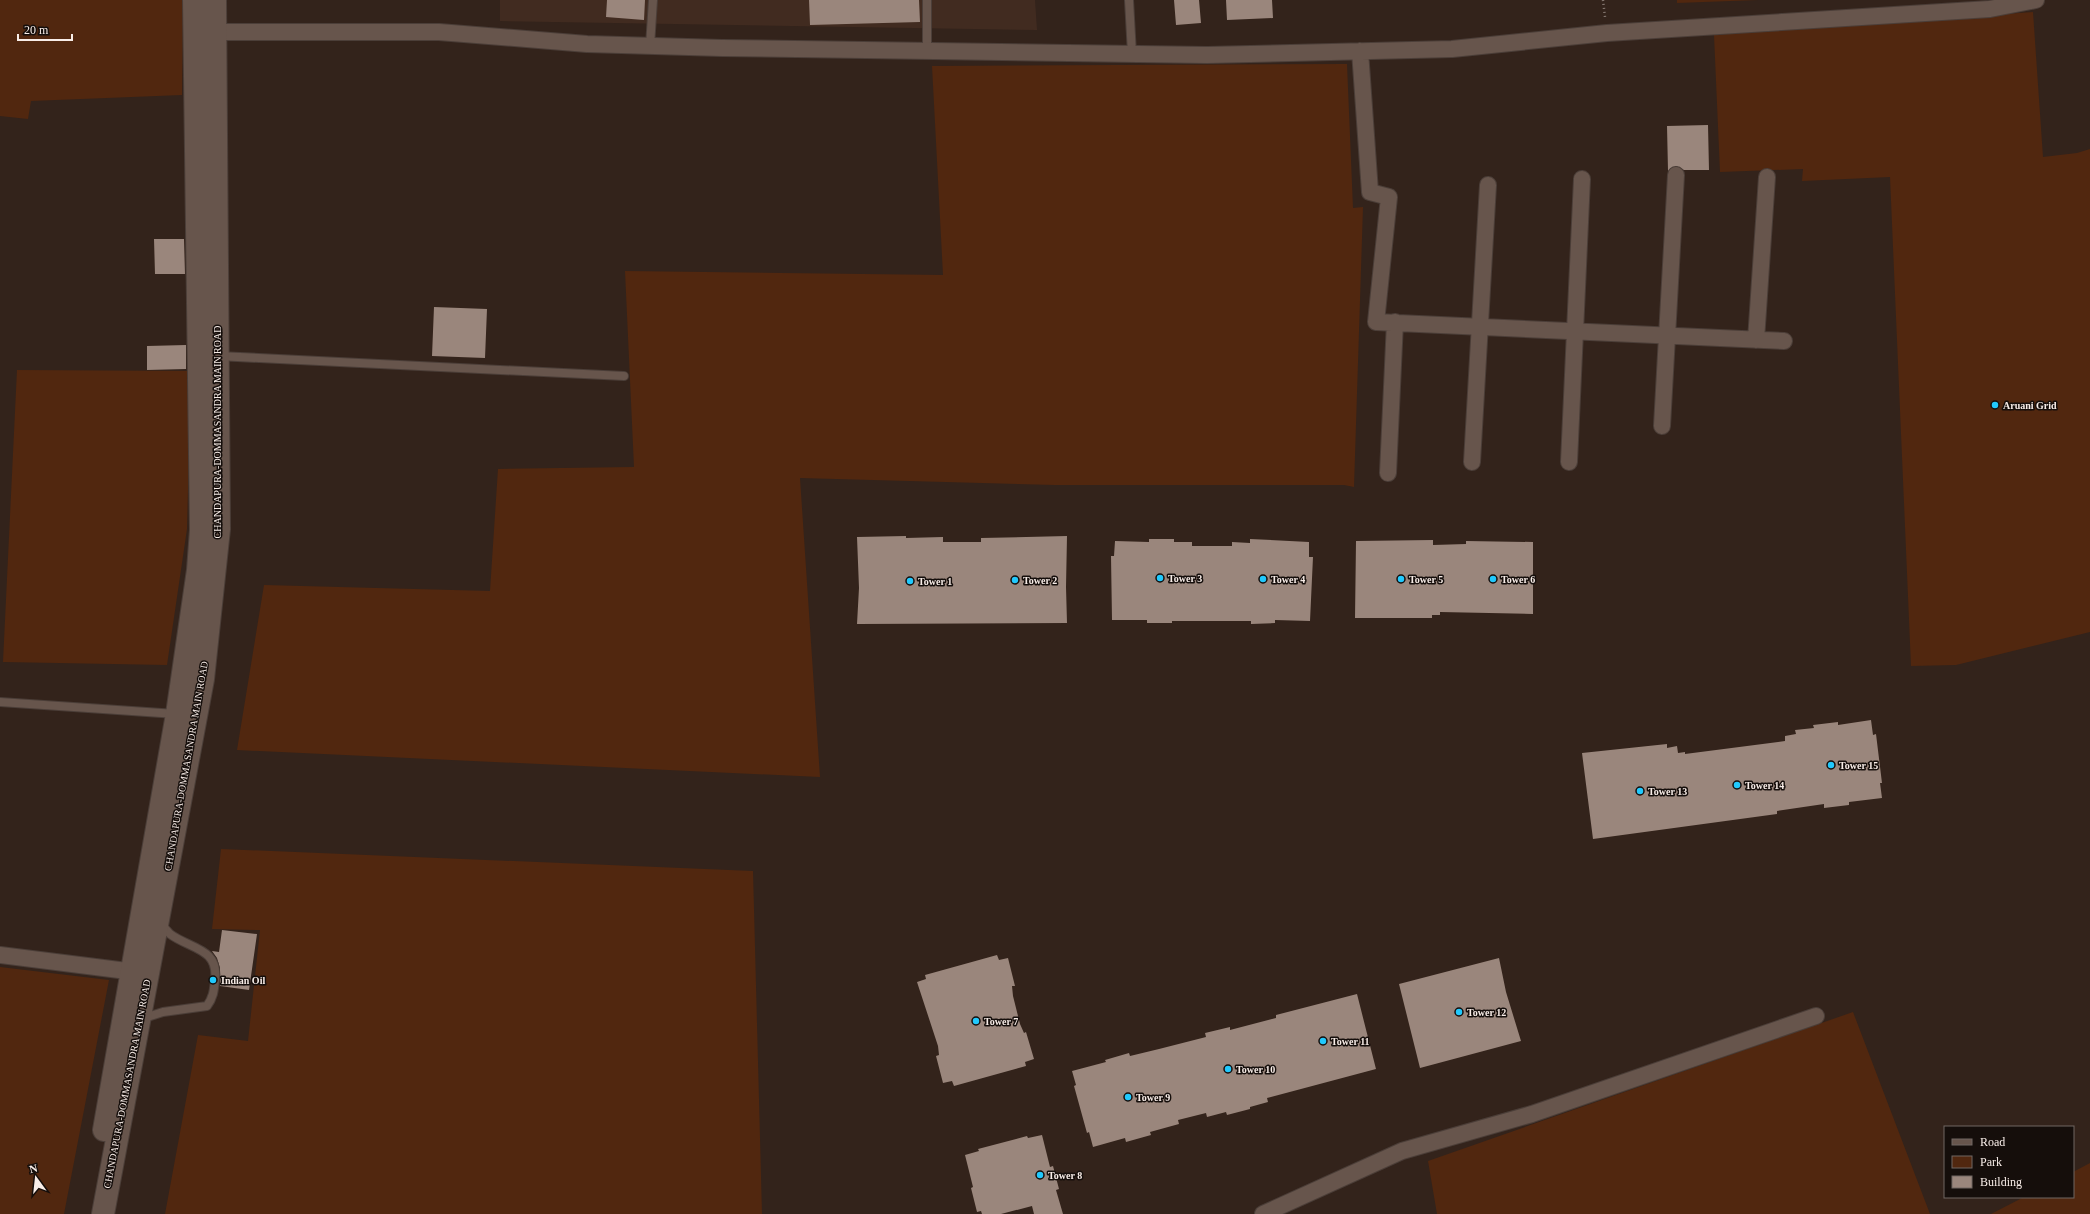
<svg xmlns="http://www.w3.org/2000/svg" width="2090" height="1214" font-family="Georgia,serif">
	<rect width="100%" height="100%" fill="#33231b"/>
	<path fill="#412b20" d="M 500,0 L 1035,0 L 1037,30 L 500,21 Z"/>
	<path fill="#51270f" d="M 0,0 L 183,0 L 182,95 L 31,101 L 28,119 L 0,116 Z
		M 1677,0 L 1758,0 L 1677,3 Z
		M 2033,12 L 2043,157 L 2077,153 L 2090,149 L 2090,632 L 1956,665 L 1911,666 L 1890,177 L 1802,181 L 1803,169 L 1720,172 L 1714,35 Z
		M 1347,64 L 1353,208 L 1363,207 L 1354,487 L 1344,485 L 1055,485 L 800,478 L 820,777 L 237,750 L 264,585 L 490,591 L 498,469 L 634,467 L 625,271 L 943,275 L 932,66 Z
		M 17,370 L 191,371 L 187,529 L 167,665 L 3,662 Z
		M 221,849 L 753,871 L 762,1214 L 165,1214 L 198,1035 L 248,1041 L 260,930 L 212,929 Z
		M 0,967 L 109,980 L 64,1214 L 0,1214 Z
		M 1853,1012 L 1930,1214 L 1437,1214 L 1428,1161 Z
		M 2090,1163 L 2090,1214 L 1991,1214 L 2024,1197 L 2073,1197 L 2073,1172 Z"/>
	<path fill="#9a867c" d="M 607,0 L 645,0 L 644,20 L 606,17 Z
		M 809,0 L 919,0 L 920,22 L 810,25 Z
		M 1174,0 L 1199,0 L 1201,23 L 1176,25 Z
		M 1226,0 L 1272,0 L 1273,18 L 1227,20 Z
		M 1708,125 L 1709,170 L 1684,170 L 1676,166 L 1668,171 L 1667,126 Z
		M 154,239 L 184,239 L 185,274 L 155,274 Z
		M 434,307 L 487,309 L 485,358 L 432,356 Z
		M 186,345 L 186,369 L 147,370 L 147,346 Z
		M 906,536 L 906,538 L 943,537 L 943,542 L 981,542 L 981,538 L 1067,536 L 1066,587 L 1067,623 L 857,624 L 859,588 L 857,537 Z
		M 1149,539 L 1174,539 L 1174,542 L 1192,542 L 1192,546 L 1232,546 L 1232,542 L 1250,543 L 1250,539 L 1309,542 L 1309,557 L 1313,557 L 1310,621 L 1275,620 L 1275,623 L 1251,624 L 1251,621 L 1172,621 L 1172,623 L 1147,623 L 1147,620 L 1112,620 L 1111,556 L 1114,556 L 1115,541 L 1149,542 Z
		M 1433,540 L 1433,545 L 1466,544 L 1466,541 L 1533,542 L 1533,614 L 1440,612 L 1440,615 L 1432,615 L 1432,618 L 1355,618 L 1356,541 Z
		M 1871,720 L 1873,735 L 1876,734 L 1882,783 L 1880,783 L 1882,798 L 1849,802 L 1849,805 L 1824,808 L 1824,804 L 1777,811 L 1777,814 L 1593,839 L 1582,753 L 1667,744 L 1667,748 L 1677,746 L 1678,753 L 1685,752 L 1685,754 L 1785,741 L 1785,736 L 1796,734 L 1795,730 L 1814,728 L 1813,725 L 1838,722 L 1838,725 Z
		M 222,930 L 257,934 L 249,990 L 220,986 L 220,968 L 217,958 L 212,951 L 219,952 Z
		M 997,955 L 999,960 L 1008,958 L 1015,986 L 1012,986 L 1013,996 L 1020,1024 L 1024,1033 L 1026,1032 L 1034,1059 L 1025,1062 L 1026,1066 L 954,1086 L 952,1081 L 943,1083 L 936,1056 L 939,1055 L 938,1046 L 917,982 L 926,979 L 925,975 Z
		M 1499,958 L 1506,992 L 1521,1041 L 1420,1068 L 1399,984 Z
		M 1357,994 L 1376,1069 L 1267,1098 L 1268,1102 L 1250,1107 L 1250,1109 L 1227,1115 L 1226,1112 L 1207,1117 L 1206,1113 L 1178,1120 L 1179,1124 L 1150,1132 L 1151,1135 L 1126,1142 L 1125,1138 L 1093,1147 L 1089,1132 L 1087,1133 L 1074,1086 L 1076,1085 L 1072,1071 L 1106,1062 L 1105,1060 L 1129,1053 L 1130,1056 L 1159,1049 L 1206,1037 L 1205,1033 L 1230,1027 L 1230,1030 L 1276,1018 L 1276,1015 Z
		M 1042,1135 L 1050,1167 L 1053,1166 L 1059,1189 L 1056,1190 L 1063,1214 L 1034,1214 L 1032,1206 L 1001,1214 L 982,1214 L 981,1211 L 977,1212 L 971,1188 L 973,1187 L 965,1155 L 979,1151 L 978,1149 L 1027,1136 L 1028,1138 Z"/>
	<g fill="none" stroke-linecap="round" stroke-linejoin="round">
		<defs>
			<path id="lane" d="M 927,0 L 927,50
				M 1129,0 L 1132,54
				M 650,46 L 653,0
				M 218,356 L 624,376
				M 0,702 L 176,714
				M 141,1019 L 163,1012 L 207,1006 C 213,998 214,991 215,980 C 219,948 190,949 170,934 C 167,931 163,926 160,923"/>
			<path id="street" d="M 204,32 L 439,32 L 587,44 L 722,48 L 1207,55 L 1452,49 L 1607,33 L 1990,9 L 2036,0
				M 1360,51 L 1370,192 L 1389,197 L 1376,322 L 1784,341
				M 1756,340 L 1767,177
				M 1662,426 L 1676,175
				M 1472,462 L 1488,185
				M 1569,462 L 1582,179
				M 1388,473 L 1395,322
				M 0,955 L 143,973
				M 1263,1214 L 1402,1151 L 1532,1114 L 1816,1016"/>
			<path id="secondary" d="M 104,1130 L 177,714 L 198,570 L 201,530 L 194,0
				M 103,1214 L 203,679 L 219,529 L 215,0"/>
		</defs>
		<use href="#lane" stroke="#4b3e38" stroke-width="10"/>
		<use href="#street" stroke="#4b3e38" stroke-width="18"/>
		<use href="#secondary" stroke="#4b3e38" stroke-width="24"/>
		<path stroke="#897c75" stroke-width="2.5" stroke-dasharray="1 3" stroke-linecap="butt" d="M 1603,0 L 1605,17"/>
		<use href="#lane" stroke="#67554c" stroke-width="8"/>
		<use href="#street" stroke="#67554c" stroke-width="16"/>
		<use href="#secondary" stroke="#67554c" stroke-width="22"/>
	</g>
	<g fill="#21c9fd" stroke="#150e0b" stroke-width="1.5">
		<circle cx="1995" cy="405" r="4"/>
		<circle cx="1160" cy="578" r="4"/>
		<circle cx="1263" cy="579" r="4"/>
		<circle cx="1401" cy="579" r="4"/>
		<circle cx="1493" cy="579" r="4"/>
		<circle cx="1015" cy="580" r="4"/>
		<circle cx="910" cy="581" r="4"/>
		<circle cx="1831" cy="765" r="4"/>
		<circle cx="1737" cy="785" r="4"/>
		<circle cx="1640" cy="791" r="4"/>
		<circle cx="213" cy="980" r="4"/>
		<circle cx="1459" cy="1012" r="4"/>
		<circle cx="976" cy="1021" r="4"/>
		<circle cx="1323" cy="1041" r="4"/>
		<circle cx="1228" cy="1069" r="4"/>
		<circle cx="1128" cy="1097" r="4"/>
		<circle cx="1040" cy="1175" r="4"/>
	</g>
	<g text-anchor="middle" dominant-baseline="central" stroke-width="3" stroke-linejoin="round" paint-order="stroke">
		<g font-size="10" font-weight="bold" fill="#f8ede8" stroke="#150e0b" text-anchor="start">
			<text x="2003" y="405">Aruani Grid</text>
			<text x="1168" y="578">Tower 3</text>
			<text x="1271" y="579">Tower 4</text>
			<text x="1409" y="579">Tower 5</text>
			<text x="1501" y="579">Tower 6</text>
			<text x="1023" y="580">Tower 2</text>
			<text x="918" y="581">Tower 1</text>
			<text x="1839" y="765">Tower 15</text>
			<text x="1745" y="785">Tower 14</text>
			<text x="1648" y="791">Tower 13</text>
			<text x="221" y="980">Indian Oil</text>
			<text x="1467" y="1012">Tower 12</text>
			<text x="984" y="1021">Tower 7</text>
			<text x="1331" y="1041">Tower 11</text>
			<text x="1236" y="1069">Tower 10</text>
			<text x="1136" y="1097">Tower 9</text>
			<text x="1048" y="1175">Tower 8</text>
		</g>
		<g font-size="10" fill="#f8ede8" stroke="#150e0b">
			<text transform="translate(217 432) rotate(-90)">CHANDAPURA-DOMMASANDRA MAIN ROAD</text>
			<text transform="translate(186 766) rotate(-80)">CHANDAPURA-DOMMASANDRA MAIN ROAD</text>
			<text transform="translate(127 1084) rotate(-79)">CHANDAPURA-DOMMASANDRA MAIN ROAD</text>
		</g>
	</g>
	<rect x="1944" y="1126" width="130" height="72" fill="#150e0b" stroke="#706763"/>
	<rect x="1952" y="1139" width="20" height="6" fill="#67554c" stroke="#706763"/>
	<text x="1980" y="1146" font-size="12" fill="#f8ede8">Road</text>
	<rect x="1952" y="1156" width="20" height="12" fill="#51270f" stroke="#706763"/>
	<text x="1980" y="1166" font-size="12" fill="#f8ede8">Park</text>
	<rect x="1952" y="1176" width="20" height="12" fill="#9a867c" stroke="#706763"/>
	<text x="1980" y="1186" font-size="12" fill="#f8ede8">Building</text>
	<g transform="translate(36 1178) rotate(345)" stroke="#150e0b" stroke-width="3" paint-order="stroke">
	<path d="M0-3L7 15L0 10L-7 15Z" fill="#f8ede8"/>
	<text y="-6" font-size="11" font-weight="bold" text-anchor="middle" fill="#f8ede8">N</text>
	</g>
	<path d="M18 34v6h54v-6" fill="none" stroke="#f8ede8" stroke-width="2"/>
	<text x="24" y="34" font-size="12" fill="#f8ede8" stroke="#150e0b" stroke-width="3" paint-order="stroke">20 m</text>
</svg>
